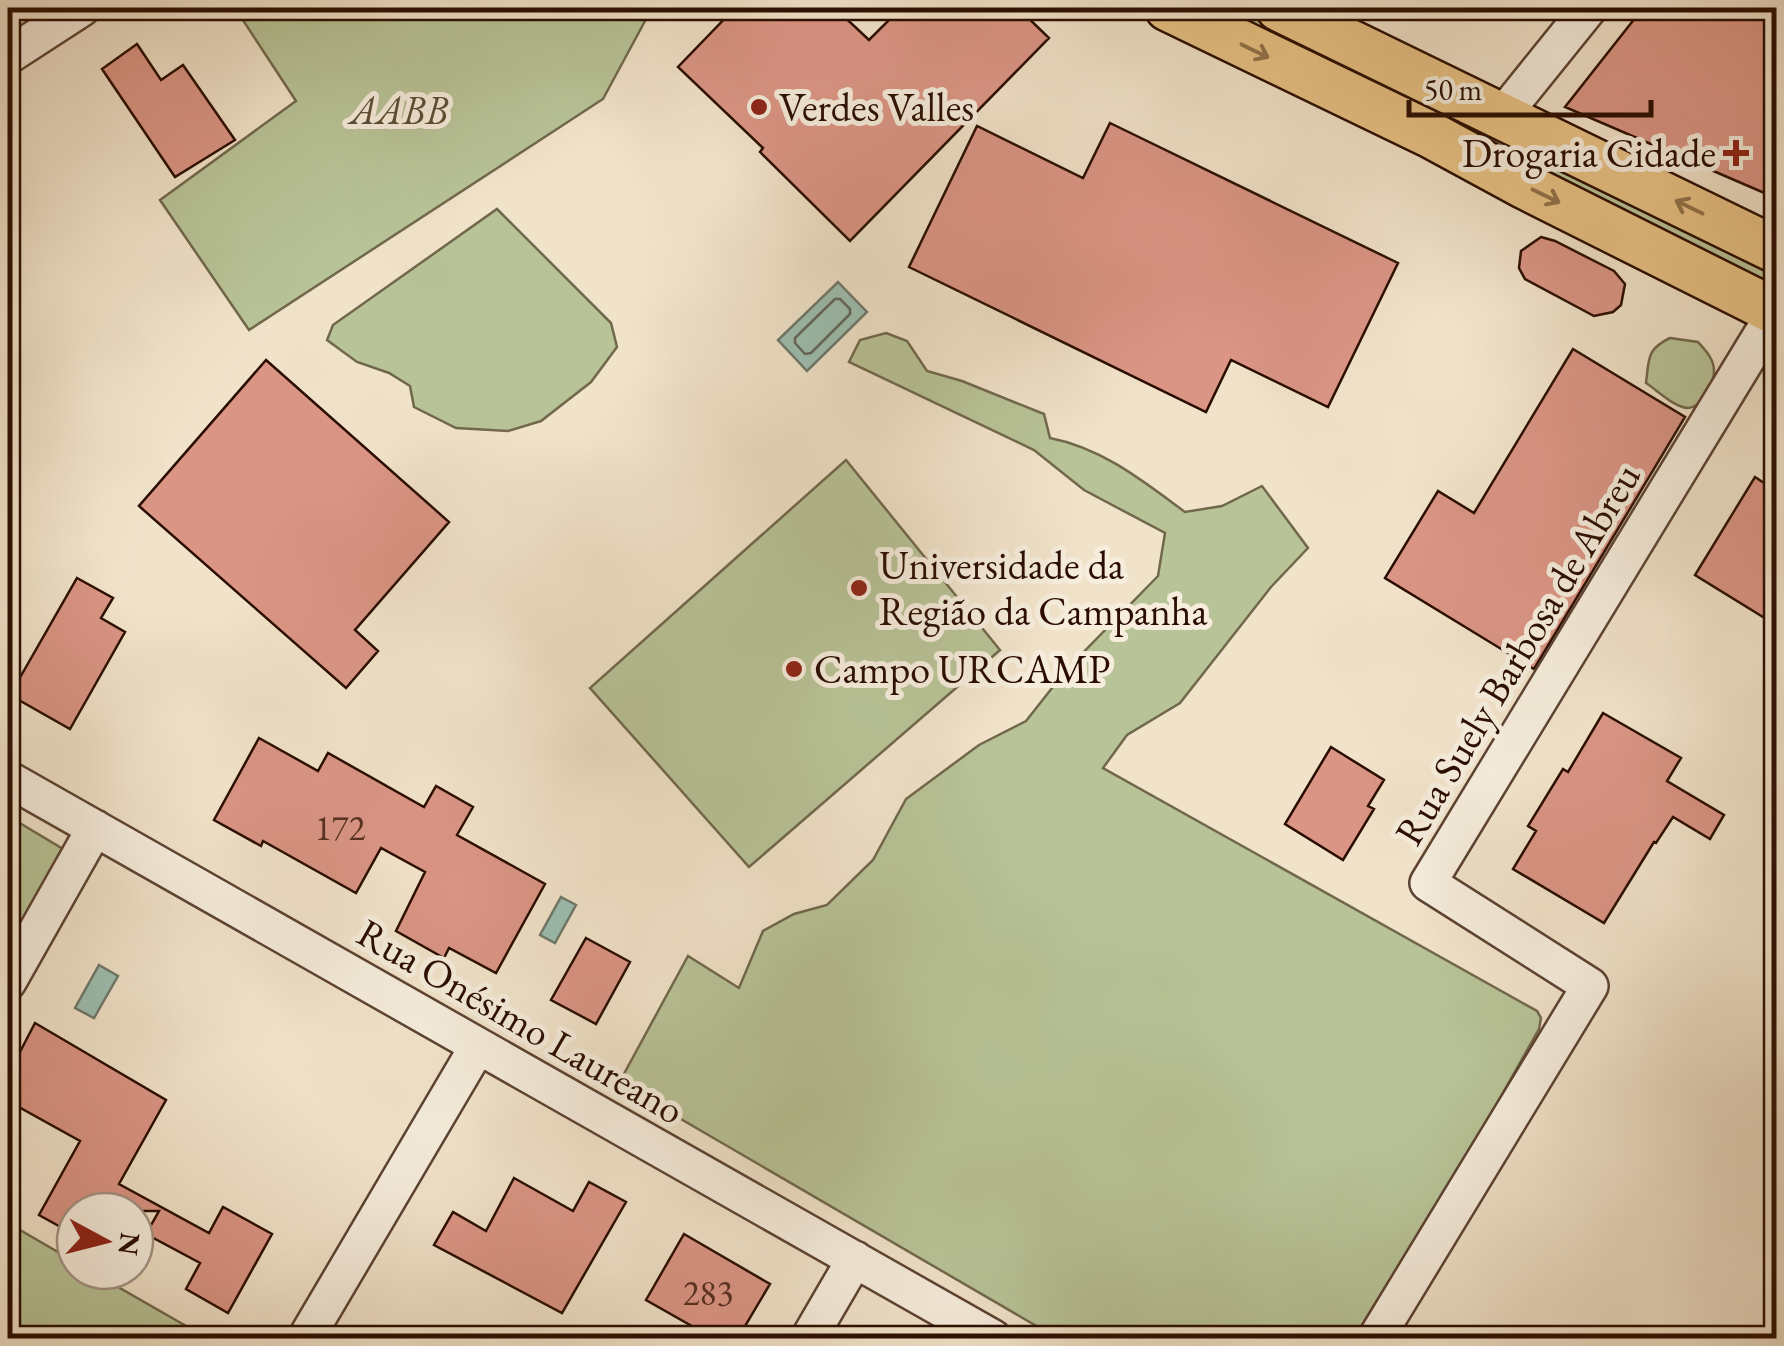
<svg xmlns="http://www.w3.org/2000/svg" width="1784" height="1346" font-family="'EB Garamond',serif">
	<rect width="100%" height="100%" fill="#f1e3ca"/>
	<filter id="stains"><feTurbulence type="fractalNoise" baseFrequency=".002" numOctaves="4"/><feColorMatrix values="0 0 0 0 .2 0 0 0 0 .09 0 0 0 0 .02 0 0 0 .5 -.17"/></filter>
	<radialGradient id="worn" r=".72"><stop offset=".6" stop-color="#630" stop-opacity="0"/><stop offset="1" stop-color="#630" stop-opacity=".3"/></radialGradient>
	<path fill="#b8c498" stroke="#71684c" stroke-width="2.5" d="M 235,8 L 652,8 L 603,99 L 249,330 L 160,200 L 296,101 Z
		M 1213,8 L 1237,8 L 1776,274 L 1776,286 Z
		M 497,209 L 611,323 L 617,347 L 591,382 L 541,421 L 508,431 L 456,428 L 414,407 L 410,386 L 389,373 L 357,362 L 327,340 L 333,325 Z
		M 886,333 L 907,341 L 927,371 L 962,381 L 1044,414 L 1050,438 C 1102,448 1143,481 1185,512 L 1222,506 L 1262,486 L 1308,548 L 1271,587 L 1180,703 L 1127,735 L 1103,768 L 1537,1011 L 1541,1018 L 1539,1029 L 1365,1338 L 1057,1338 L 619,1083 L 688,956 L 739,988 L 763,931 L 794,914 L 827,905 L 873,860 L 906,799 L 979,745 L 1026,721 L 1067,669 L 1158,576 L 1165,533 L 1084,490 L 1034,450 L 849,362 L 860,340 Z
		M 1670,338 L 1698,342 C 1706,351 1714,359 1714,371 C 1714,383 1702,408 1688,408 C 1675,408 1657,390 1646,383 C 1649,358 1647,349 1670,338 Z
		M 846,460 L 1000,650 L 749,867 L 590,688 Z
		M 8,816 L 63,849 L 8,947 Z
		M 8,1223 L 75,1262 L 75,1271 L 90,1271 L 207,1338 L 8,1338 Z"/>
	<path fill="#9cbfb1" stroke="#6e786a" stroke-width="2.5" d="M 838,282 L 867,312 L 807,371 L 778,340 Z
		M 561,897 L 576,905 L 555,943 L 540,935 Z
		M 99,965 L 118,976 L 94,1018 L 75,1008 Z"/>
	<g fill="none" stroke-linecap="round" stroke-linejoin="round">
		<path stroke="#636658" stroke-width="2.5" d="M 835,299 L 840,299 L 850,309 L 850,314 L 811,353 L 805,354 L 795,343 L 795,338 Z"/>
	</g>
	<path fill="#db9585" stroke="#2a0d00" stroke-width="2.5" d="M 735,8 L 835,8 L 869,40 L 901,8 L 1018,8 L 1049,38 L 850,241 L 760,152 L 763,148 L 678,67 Z
		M 1643,8 L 1776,8 L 1776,198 L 1565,107 Z
		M 137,44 L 161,80 L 183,65 L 235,140 L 175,177 L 102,69 Z
		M 1110,123 L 1398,263 L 1328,407 L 1231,360 L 1206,412 L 909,267 L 977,126 L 1083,178 Z
		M 1541,237 L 1555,241 L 1614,271 L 1625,284 L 1621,305 L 1613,312 L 1594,316 L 1525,279 L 1519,268 L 1521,251 Z
		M 1573,349 L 1685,417 L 1534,669 L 1385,578 L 1438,491 L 1474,513 Z
		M 266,360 L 449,522 L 355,630 L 378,651 L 346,688 L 139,506 Z
		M 1755,477 L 1776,491 L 1776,625 L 1695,575 Z
		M 77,578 L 113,598 L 101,618 L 125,632 L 70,729 L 10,695 Z
		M 1603,713 L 1681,758 L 1667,781 L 1724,815 L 1710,839 L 1673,817 L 1656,843 L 1654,842 L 1604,923 L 1513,869 L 1536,831 L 1528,826 L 1563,769 L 1568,772 Z
		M 259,738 L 318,771 L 328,753 L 424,807 L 436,786 L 473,807 L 457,835 L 545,884 L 496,973 L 449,948 L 444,958 L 396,931 L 425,872 L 381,848 L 356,893 L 263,841 L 261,846 L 214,820 Z
		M 1331,747 L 1384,780 L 1368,806 L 1374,809 L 1343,860 L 1285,824 Z
		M 586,938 L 630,962 L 596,1024 L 551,1000 Z
		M 35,1023 L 166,1100 L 119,1184 L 209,1233 L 223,1207 L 272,1234 L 228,1313 L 186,1289 L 200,1263 L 146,1234 L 159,1211 L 75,1211 L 75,1235 L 39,1215 L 80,1141 L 8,1101 L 8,1075 Z
		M 514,1178 L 573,1211 L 589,1182 L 626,1202 L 562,1313 L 434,1245 L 453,1212 L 486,1231 Z
		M 684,1234 L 770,1284 L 738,1338 L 713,1338 L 646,1300 Z"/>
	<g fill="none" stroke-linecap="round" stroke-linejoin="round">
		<defs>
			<path id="minor" d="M 8,56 L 82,8
				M 1502,116 L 1589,8
				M 8,779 L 993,1338
				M 8,982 L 95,828
				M 306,1338 L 478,1046
				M 809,1338 L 855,1259
				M 1376,1338 L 1590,986 L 1428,883 L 1776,311"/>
			<path id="major" d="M 1168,8 L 1431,135 L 1525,186 L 1776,312
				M 1279,8 L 1776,250"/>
		</defs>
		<use href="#minor" stroke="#5c4232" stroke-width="40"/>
		<use href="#major" stroke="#2a0d00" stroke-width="50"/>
		<use href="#minor" stroke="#f6eddd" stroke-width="35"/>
		<use href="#major" stroke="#e8c285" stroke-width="45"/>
	</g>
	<defs><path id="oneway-shaft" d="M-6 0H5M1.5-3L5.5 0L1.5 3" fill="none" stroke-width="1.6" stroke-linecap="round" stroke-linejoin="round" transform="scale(2.5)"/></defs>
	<g stroke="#927149">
		<use href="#oneway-shaft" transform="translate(1255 51) rotate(26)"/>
		<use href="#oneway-shaft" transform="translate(1546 196) rotate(26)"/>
		<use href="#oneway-shaft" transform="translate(1689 207) rotate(-154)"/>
	</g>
	<g fill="#8f2418" stroke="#f6eddd" stroke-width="4">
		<circle cx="759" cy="107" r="10"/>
		<path d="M1731 138h10v10h10v10h-10v10h-10v-10h-10v-10h10z"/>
		<circle cx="859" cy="588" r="10"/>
		<circle cx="794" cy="669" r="10"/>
	</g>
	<g text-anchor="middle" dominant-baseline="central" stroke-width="10" stroke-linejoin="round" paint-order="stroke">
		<g font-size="35" fill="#562f21">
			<text x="340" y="827">172</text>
			<text x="708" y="1292">283</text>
		</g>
		<g font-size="40" fill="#2a0d00" stroke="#f6eddd" text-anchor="start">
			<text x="779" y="107">Verdes Valles</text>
			<text x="1716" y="153" text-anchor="end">Drogaria Cidade</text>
			<text x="879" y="565">Universidade da<tspan x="879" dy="46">Região da Campanha</tspan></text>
			<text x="814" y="669">Campo URCAMP</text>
		</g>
		<g font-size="40" font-style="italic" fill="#5c4d35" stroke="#f6eddd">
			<text x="399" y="110">AABB</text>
		</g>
		<g font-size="40" fill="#2a0d00" stroke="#f6eddd">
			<text transform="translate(1517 654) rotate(-59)">Rua Suely Barbosa de Abreu</text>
			<text transform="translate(521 1021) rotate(30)">Rua Onésimo Laureano</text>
		</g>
	</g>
	<rect width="1784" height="1346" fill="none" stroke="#f1e3ca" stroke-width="40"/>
	<rect x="10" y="10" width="1764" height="1326" fill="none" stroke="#2a0d00" stroke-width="5"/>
	<rect x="20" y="20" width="1744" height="1306" fill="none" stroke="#2a0d00" stroke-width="2.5"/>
	<g transform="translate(105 1241) rotate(97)"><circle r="48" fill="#f6eddd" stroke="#a49385" stroke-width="2.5"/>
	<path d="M0-8L18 38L0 25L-18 38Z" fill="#8f2418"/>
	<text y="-15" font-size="28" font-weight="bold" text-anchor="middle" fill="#2a0d00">N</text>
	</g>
	<path d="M1409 100v15h242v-15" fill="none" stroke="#2a0d00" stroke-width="5"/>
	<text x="1424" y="100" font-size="30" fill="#2a0d00" stroke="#f6eddd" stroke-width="8" paint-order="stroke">50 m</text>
	<rect width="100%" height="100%" filter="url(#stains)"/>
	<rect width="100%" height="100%" fill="url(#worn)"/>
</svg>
